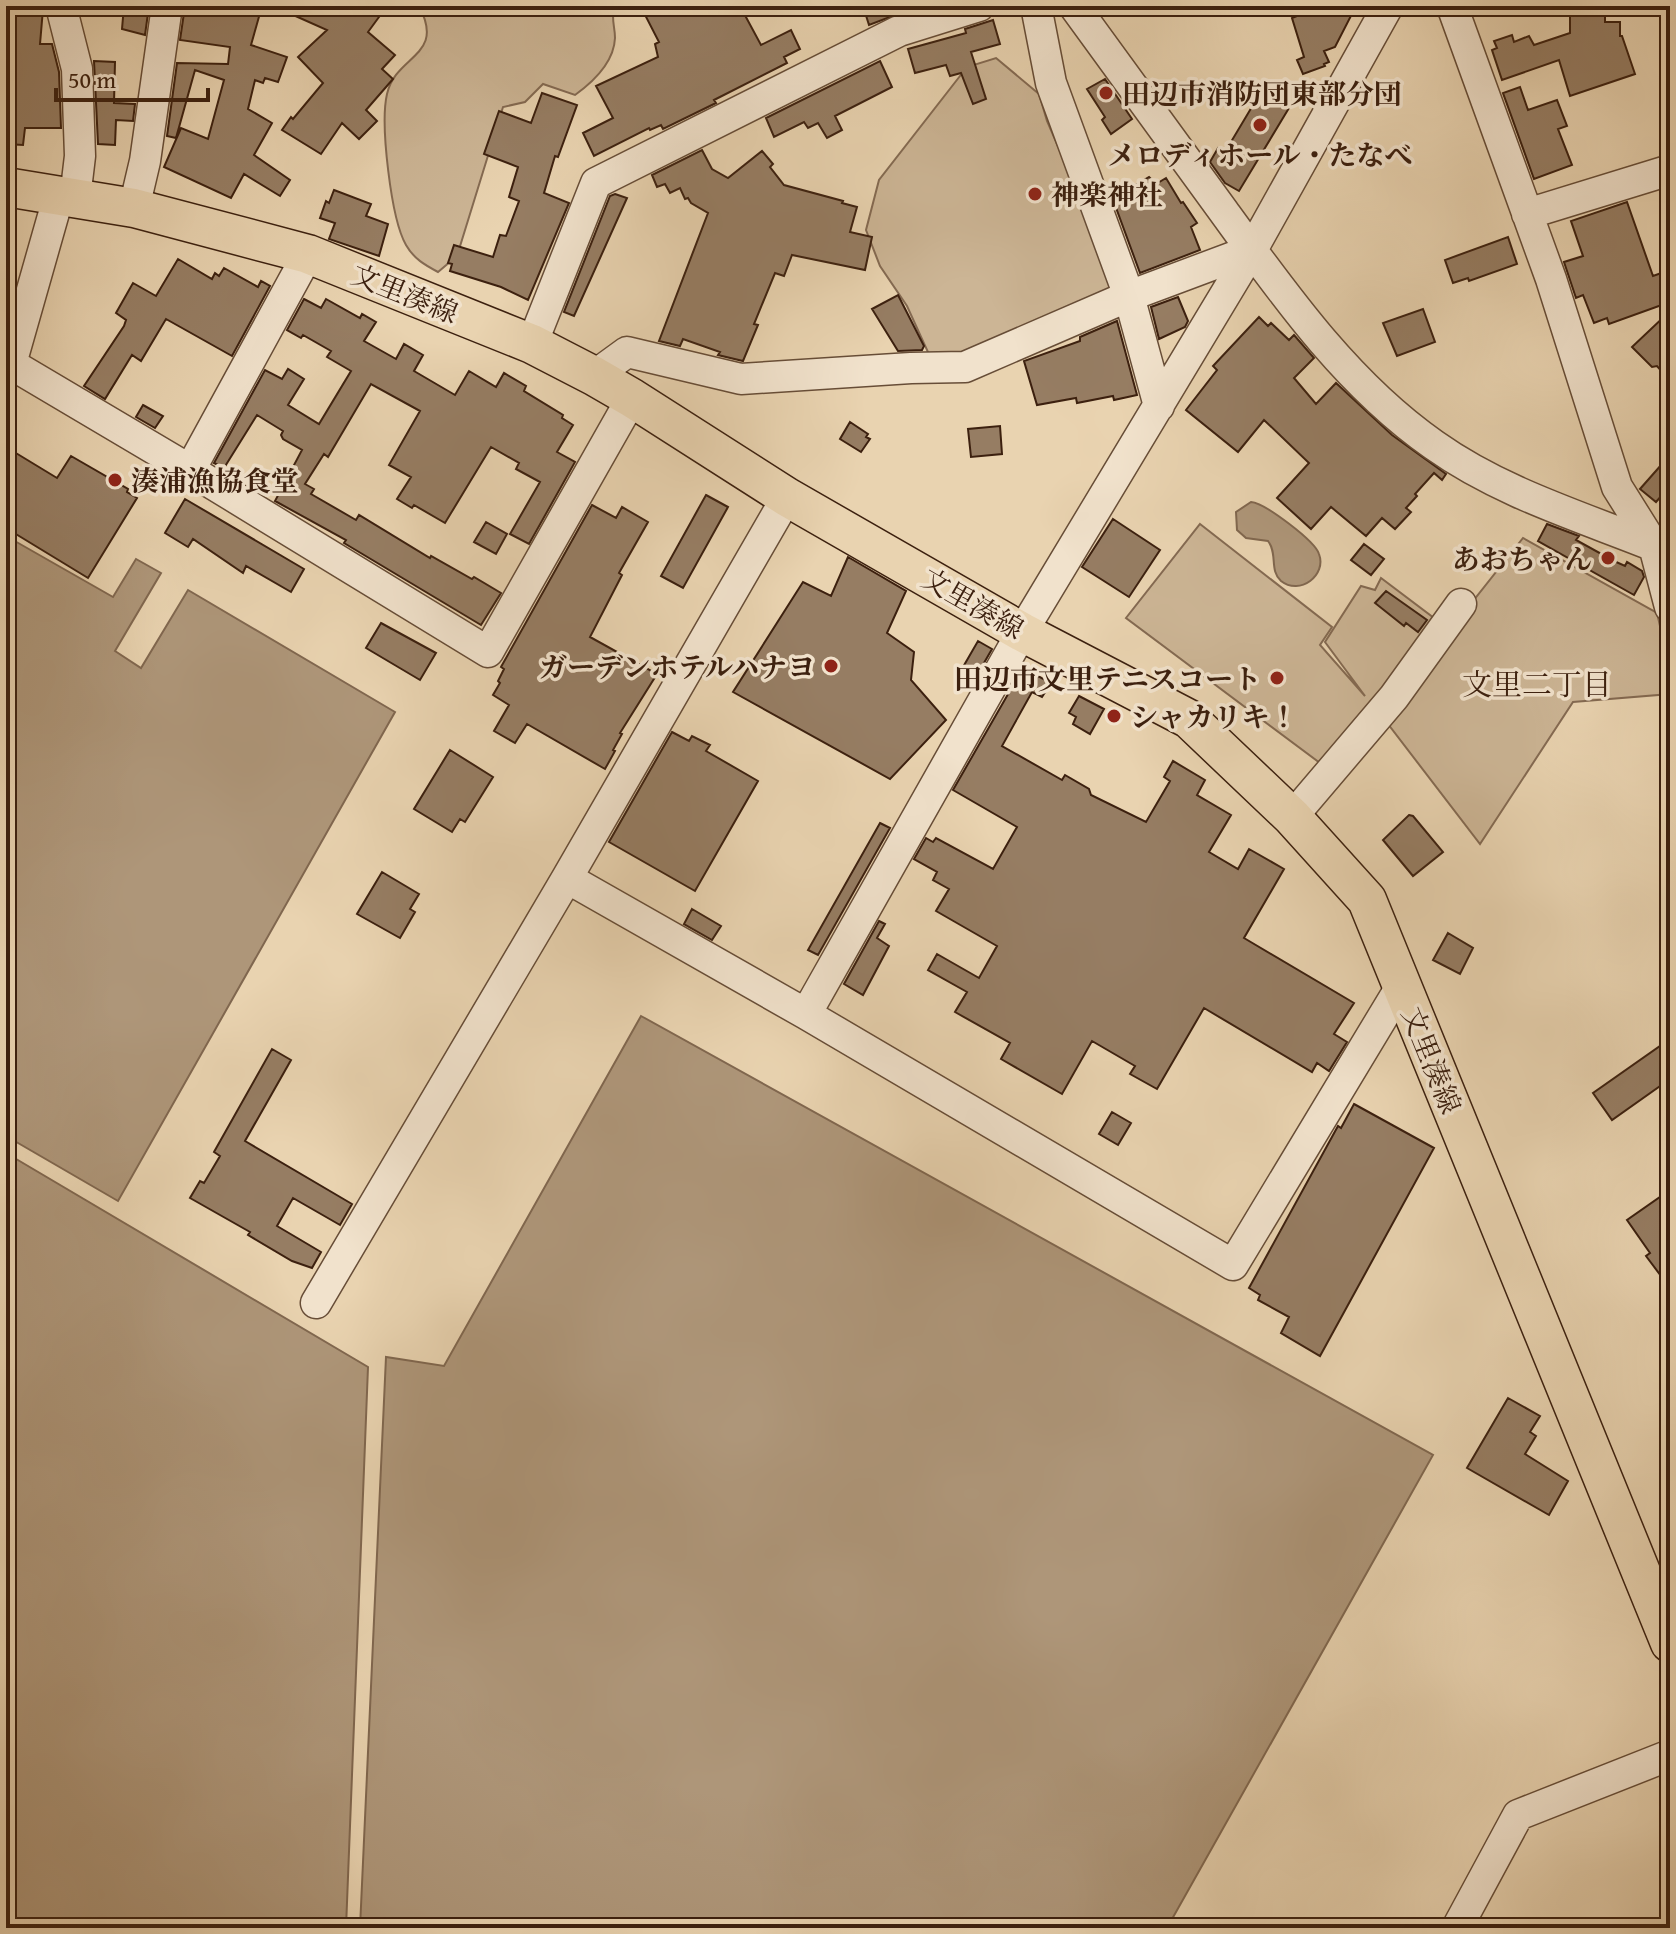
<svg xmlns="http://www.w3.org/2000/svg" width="1676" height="1934" font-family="'Gentium Book Plus','Noto Serif JP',serif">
	<rect width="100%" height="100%" fill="#e9d3b0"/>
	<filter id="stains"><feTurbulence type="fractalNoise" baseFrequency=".0025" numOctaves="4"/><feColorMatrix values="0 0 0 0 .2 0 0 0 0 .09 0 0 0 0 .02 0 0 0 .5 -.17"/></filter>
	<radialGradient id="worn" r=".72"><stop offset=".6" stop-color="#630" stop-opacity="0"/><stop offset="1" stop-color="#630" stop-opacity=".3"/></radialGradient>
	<path fill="#ccb595" stroke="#846a52" stroke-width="2" d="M 419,6 L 614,6 C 611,20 615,26 615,38 C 614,63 593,82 575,95 L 543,84 L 525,102 L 503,107 L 457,256 L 438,272 C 425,265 414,259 406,245 C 391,219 380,124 387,94 C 396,54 446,57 419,6 Z
		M 996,58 L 1039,94 L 1047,121 L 1120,290 L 971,356 L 932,361 L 907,306 L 880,266 L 866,230 L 879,180 L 967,67 Z
		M 1200,524 L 1332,627 L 1320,645 L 1365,696 L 1325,642 L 1361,586 L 1375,590 L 1381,578 L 1450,630 L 1523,538 L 1657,613 L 1670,669 L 1670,694 L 1573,702 L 1480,844 L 1378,711 L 1324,766 L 1126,618 Z"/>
	<path fill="#ae9679" stroke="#80674f" stroke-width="2" d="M 1251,502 C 1265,503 1315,541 1319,554 C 1327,575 1300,596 1281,581 C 1269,570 1278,554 1268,541 L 1246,538 L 1237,530 L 1236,512 Z
		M 6,536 L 113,597 L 136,559 L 161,573 L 115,651 L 141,668 L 188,590 L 395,712 L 118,1201 L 6,1136 Z
		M 641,1016 L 1433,1455 L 1167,1928 L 360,1928 L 386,1357 L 444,1366 Z
		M 6,1153 L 368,1367 L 346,1928 L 6,1928 Z"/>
	<path fill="#967d63" stroke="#3c200f" stroke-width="2" d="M 6,6 L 41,6 L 43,9 L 40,44 L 52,44 L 59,72 L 61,128 L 25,128 L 23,145 L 6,144 L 6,76 L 11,77 L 11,28 L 6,28 Z
		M 124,6 L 149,6 L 145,35 L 122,29 Z
		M 185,6 L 262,6 L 251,45 L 287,57 L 278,82 L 265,78 L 263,83 L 255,80 L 248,109 L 272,123 L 254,155 L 290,180 L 280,196 L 244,174 L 231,198 L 164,167 L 181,128 L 208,139 L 224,80 L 195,70 L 176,138 L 167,136 L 177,63 L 228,64 L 230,47 L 180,40 Z
		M 273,6 L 387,6 L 368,32 L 395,55 L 382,69 L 393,79 L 366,110 L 377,121 L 359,139 L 342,123 L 321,154 L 282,130 L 291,117 L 293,119 L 323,83 L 298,57 L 327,30 Z
		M 652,6 L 740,6 L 761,45 L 791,30 L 800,49 L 784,57 L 787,63 L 714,100 L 716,103 L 663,129 L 661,125 L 650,130 L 649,128 L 594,156 L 583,133 L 613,118 L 596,86 L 658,57 L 655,44 L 659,42 L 643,11 Z
		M 863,6 L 919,6 L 869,25 Z
		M 1321,6 L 1356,6 L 1335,47 L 1324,51 L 1329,62 L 1324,64 L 1325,66 L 1303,74 L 1297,60 L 1304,57 L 1292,18 Z
		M 1570,12 L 1605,12 L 1605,22 L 1620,22 L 1620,36 L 1622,36 L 1635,74 L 1570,96 L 1559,60 L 1502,80 L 1492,50 L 1497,48 L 1494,41 L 1512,35 L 1514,42 L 1529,36 L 1534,45 L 1570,33 Z
		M 993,20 L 1000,44 L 971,52 L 986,99 L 973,104 L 961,73 L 950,76 L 946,65 L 915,73 L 908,49 L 966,33 L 965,29 Z
		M 94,61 L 115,62 L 114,103 L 135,104 L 133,121 L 116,120 L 115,145 L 98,144 Z
		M 880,61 L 892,87 L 835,116 L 842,130 L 827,138 L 818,123 L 808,128 L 804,122 L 774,137 L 766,118 Z
		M 1105,79 L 1132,119 L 1111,134 L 1102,120 L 1105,117 L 1087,89 Z
		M 1520,87 L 1528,110 L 1557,100 L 1567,126 L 1558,129 L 1572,165 L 1534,179 L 1503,93 Z
		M 542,93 L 577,105 L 558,157 L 555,156 L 544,193 L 569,203 L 528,300 L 501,287 L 450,271 L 452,264 L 448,263 L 454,245 L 493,257 L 500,235 L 506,236 L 519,201 L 509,197 L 518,167 L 484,154 L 499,111 L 531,123 Z
		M 1259,95 L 1289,108 L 1239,191 L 1225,183 L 1210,162 L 1218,148 L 1225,152 Z
		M 702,150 L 712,169 L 728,178 L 762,151 L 773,164 L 770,167 L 784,185 L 843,201 L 842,203 L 857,207 L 850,232 L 872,237 L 865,270 L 792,255 L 784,276 L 775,273 L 754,324 L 758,325 L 743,361 L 718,355 L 720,352 L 683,339 L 680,346 L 659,341 L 708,213 L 691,203 L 688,198 L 685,199 L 680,188 L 670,193 L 665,184 L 657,187 L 652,175 Z
		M 1149,177 L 1156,184 L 1166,178 L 1181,203 L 1183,202 L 1197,223 L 1191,227 L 1200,250 L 1140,273 L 1111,194 L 1126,188 L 1127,190 Z
		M 334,190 L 371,204 L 366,216 L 388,224 L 379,256 L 329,239 L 335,223 L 320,218 L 326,201 L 329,203 Z
		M 615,194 L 627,198 L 574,316 L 564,312 L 610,196 Z
		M 1627,202 L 1653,276 L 1670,270 L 1670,302 L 1609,324 L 1607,318 L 1594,323 L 1583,295 L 1576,298 L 1564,262 L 1583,256 L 1571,221 Z
		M 1508,237 L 1517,264 L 1469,281 L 1468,278 L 1453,283 L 1445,260 Z
		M 178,259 L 212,279 L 215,273 L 219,276 L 224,268 L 258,287 L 261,281 L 270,286 L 232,356 L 166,319 L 141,361 L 132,355 L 105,399 L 84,386 L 124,326 L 126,320 L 116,313 L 133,283 L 156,296 Z
		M 898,295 L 924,346 L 922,350 L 898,351 L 872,309 Z
		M 1178,297 L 1188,321 L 1185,327 L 1159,339 L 1151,307 Z
		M 304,299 L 321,308 L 326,299 L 360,318 L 362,314 L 376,322 L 364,341 L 396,359 L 404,344 L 423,355 L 414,371 L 455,395 L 469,371 L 496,387 L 504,373 L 526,386 L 524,391 L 563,415 L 562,418 L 573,425 L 557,452 L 575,462 L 529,544 L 510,534 L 540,482 L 516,469 L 519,463 L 491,447 L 445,523 L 414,505 L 412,508 L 397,499 L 411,477 L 389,465 L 420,411 L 371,384 L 328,457 L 324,454 L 305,484 L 314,489 L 311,494 L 356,520 L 359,515 L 430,558 L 431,556 L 472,579 L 474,577 L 501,593 L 481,625 L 344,543 L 346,540 L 275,501 L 302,450 L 283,439 L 281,435 L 283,431 L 257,415 L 224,468 L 214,463 L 265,370 L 282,379 L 288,369 L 304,379 L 288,405 L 319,424 L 351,371 L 327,357 L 331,351 L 303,335 L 301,338 L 287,330 Z
		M 1423,309 L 1435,342 L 1397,356 L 1383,323 Z
		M 1670,311 L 1670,381 L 1657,366 L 1652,367 L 1632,347 Z
		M 1259,317 L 1268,326 L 1271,323 L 1289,340 L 1294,335 L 1314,358 L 1294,378 L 1316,404 L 1336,383 L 1392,435 L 1446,474 L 1442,480 L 1434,473 L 1415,494 L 1417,496 L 1406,508 L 1411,512 L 1395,529 L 1382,518 L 1366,536 L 1331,507 L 1311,529 L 1277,498 L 1309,463 L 1264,420 L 1238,452 L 1186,410 L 1217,370 L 1213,366 Z
		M 1117,321 L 1137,395 L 1114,400 L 1113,396 L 1077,403 L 1076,398 L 1037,405 L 1024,361 L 1080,341 L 1080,337 Z
		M 143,405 L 163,416 L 155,428 L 136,417 Z
		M 850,422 L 868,434 L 866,437 L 870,439 L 861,452 L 840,439 Z
		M 1000,426 L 1002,454 L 971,457 L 968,429 Z
		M 6,447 L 57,478 L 71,456 L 128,489 L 127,492 L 137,498 L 88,578 L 6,528 Z
		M 1670,455 L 1670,486 L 1656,502 L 1640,489 Z
		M 706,495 L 728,507 L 683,588 L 661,576 Z
		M 185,499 L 304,569 L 291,592 L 246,566 L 243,573 L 193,539 L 188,547 L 165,533 Z
		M 592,505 L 616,518 L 622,507 L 648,522 L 619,573 L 622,575 L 590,637 L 657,674 L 620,733 L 622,734 L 613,750 L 615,751 L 605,769 L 527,724 L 515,743 L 494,731 L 509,705 L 493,695 L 500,683 L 498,681 L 504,669 L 501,667 Z
		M 1113,519 L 1160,550 L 1129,597 L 1082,567 Z
		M 486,522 L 507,534 L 496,554 L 474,542 Z
		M 1547,524 L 1579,536 L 1576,540 L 1614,561 L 1625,566 L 1627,562 L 1642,571 L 1644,577 L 1634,595 L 1538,541 Z
		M 1364,544 L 1384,559 L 1371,575 L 1351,560 Z
		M 848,557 L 906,591 L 887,633 L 914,652 L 911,680 L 946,720 L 890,779 L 733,692 L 803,582 L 831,596 Z
		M 1386,591 L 1427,620 L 1418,632 L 1406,623 L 1404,626 L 1375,603 Z
		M 381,623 L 436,653 L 420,680 L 366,648 Z
		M 978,641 L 992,649 L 973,682 L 959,674 Z
		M 1023,668 L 1051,683 L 1042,697 L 1032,692 L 1002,746 L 1062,780 L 1065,775 L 1089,789 L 1091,795 L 1146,822 L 1170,781 L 1164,777 L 1173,761 L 1205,780 L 1197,795 L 1231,815 L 1209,852 L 1238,869 L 1249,849 L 1284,869 L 1244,938 L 1354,1003 L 1334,1034 L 1347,1042 L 1329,1071 L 1317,1063 L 1312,1072 L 1204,1008 L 1157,1089 L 1130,1074 L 1135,1066 L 1092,1041 L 1062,1094 L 1001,1059 L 1010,1043 L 955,1012 L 967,992 L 928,970 L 937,954 L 979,978 L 997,946 L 936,911 L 949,889 L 933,880 L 937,872 L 914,859 L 926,838 L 933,842 L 936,838 L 993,869 L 1017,827 L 953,790 Z
		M 1079,696 L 1104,709 L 1090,734 L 1073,724 L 1076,717 L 1069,713 Z
		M 672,732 L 689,741 L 692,736 L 710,745 L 706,751 L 758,781 L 695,891 L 609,842 Z
		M 450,750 L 493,777 L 465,822 L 460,819 L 452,832 L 414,809 Z
		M 1409,815 L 1413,816 L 1443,852 L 1413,876 L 1383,840 Z
		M 880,823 L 890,828 L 818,955 L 808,950 Z
		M 382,872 L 419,894 L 410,909 L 415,912 L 400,938 L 357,914 Z
		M 692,909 L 721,926 L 712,940 L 684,924 Z
		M 879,921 L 885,924 L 877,938 L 889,946 L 863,995 L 844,984 Z
		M 1448,933 L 1473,948 L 1460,974 L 1433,960 Z
		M 1670,1039 L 1670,1079 L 1612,1120 L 1593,1093 Z
		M 272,1049 L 291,1060 L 245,1141 L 352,1204 L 340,1225 L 293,1198 L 277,1226 L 321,1252 L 312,1268 L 292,1261 L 248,1235 L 250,1232 L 190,1198 L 200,1181 L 204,1183 L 220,1156 L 214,1152 Z
		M 1354,1104 L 1434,1148 L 1320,1356 L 1281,1333 L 1289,1317 L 1258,1300 L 1260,1295 L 1249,1288 L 1338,1126 L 1341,1128 Z
		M 1112,1112 L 1131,1123 L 1118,1145 L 1099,1134 Z
		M 1670,1190 L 1670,1288 L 1646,1256 L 1650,1253 L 1627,1220 Z
		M 1508,1398 L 1540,1416 L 1530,1432 L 1536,1436 L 1525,1454 L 1568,1481 L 1549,1515 L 1467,1468 Z"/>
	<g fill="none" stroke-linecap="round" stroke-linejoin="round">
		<defs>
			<path id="minor" d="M 61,6 L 77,69 L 80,156 L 75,198
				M 1036,6 L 1051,83 L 1129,296 L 1159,406
				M 1074,6 C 1124,75 1174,143 1224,212 C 1285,296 1348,385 1434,445 C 1500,492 1579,516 1654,546
				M 1452,6 L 1551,279 L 1617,487 L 1654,546 L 1670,607
				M 59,195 L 11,364 L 190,470 L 488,652 L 632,398
				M 134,208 L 145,161 L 167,6
				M 1527,214 L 1670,170
				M 532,344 L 596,183 L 899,31 L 979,6
				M 594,376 L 627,352 L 741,379 L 911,368 L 965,367 L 1129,296 L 1252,250
				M 190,470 L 308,254
				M 1292,817 L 1394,697 L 1461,604
				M 567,878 L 806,1014 L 1233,1265 L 1402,985
				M 806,1014 L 1022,632 L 1252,250 L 1388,6
				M 316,1303 L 567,878 L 787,497
				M 1457,1928 L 1518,1815 L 1670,1755"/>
			<path id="major" d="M 6,187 L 134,208 L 308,254 L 532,344 L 594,376 L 632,398 L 787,497 L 1022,632 L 1189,719 L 1292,817 L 1367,900 L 1670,1643"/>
		</defs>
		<use href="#minor" stroke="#674d37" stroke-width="33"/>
		<use href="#major" stroke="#3c200f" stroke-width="41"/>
		<use href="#minor" stroke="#f1e2cc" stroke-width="30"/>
		<use href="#major" stroke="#e9d3b0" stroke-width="38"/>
	</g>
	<g fill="#8f2418" stroke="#f1e2cc" stroke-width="3">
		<circle cx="1106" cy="93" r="8"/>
		<circle cx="1260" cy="125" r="8"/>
		<circle cx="1035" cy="194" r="8"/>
		<circle cx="115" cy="480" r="8"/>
		<circle cx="1608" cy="558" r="8"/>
		<circle cx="831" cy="666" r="8"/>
		<circle cx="1277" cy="678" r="8"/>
		<circle cx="1114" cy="716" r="8"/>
	</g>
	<g text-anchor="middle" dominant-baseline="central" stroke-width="7" stroke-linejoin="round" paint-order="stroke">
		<g font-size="28" font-weight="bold" fill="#3c200f" stroke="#f1e2cc" text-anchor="start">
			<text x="1122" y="93">田辺市消防団東部分団</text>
			<text x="1260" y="154" text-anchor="middle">メロディホール・たなべ</text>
			<text x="1051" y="194">神楽神社</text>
			<text x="131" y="480">湊浦漁協食堂</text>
			<text x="1592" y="558" text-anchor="end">あおちゃん</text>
			<text x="815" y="666" text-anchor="end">ガーデンホテルハナヨ</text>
			<text x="1261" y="678" text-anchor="end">田辺市文里テニスコート</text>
			<text x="1130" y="716">シャカリキ！</text>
		</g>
		<g font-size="28" fill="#3c200f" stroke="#f1e2cc">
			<text transform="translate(405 293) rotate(22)">文里湊線</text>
			<text transform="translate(973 603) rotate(30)">文里湊線</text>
			<text transform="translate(1432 1060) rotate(68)">文里湊線</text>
		</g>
		<g font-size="30" fill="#3c200f" stroke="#f1e2cc">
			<text x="1537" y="684">文里二丁目</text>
		</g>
	</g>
	<rect width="1676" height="1934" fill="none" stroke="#e9d3b0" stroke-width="32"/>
	<rect x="8" y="8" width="1660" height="1918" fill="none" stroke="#3c200f" stroke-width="4"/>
	<rect x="16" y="16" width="1644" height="1902" fill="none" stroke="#3c200f" stroke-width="2"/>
	<path d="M56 88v12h152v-12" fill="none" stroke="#3c200f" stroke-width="4"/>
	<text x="68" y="88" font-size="24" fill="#3c200f" stroke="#f1e2cc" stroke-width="6" paint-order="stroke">50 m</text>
	<rect width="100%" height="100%" filter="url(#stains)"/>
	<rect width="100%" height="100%" fill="url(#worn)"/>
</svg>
